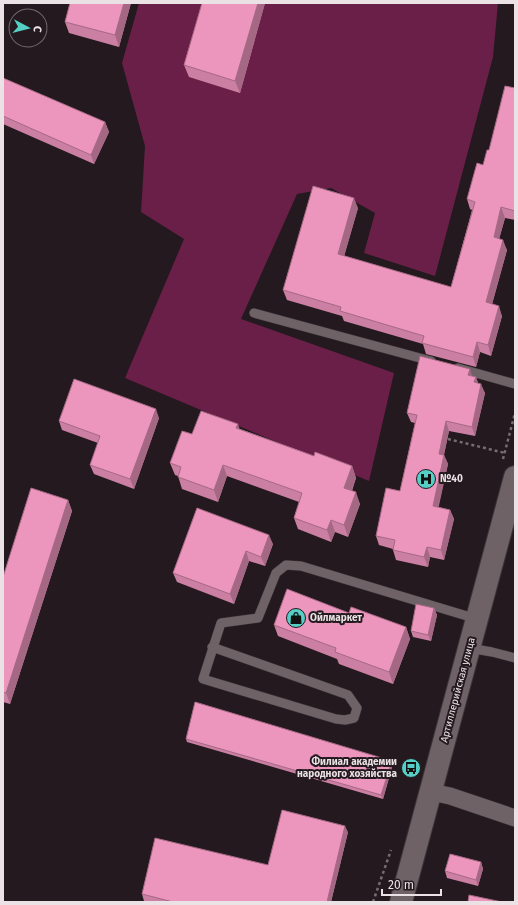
<svg xmlns="http://www.w3.org/2000/svg" width="518" height="905" font-family="'Fira Sans',sans-serif">
	<rect width="100%" height="100%" fill="#23191e"/>
	<path fill="#6a1f48" d="M 139,3 L 498,3 L 493,57 L 435,276 L 364,253 L 375,213 L 331,188 L 297,194 L 241,319 L 394,373 L 369,481 L 125,378 L 184,239 L 141,212 L 145,146 L 122,63 Z"/>
	<g fill="none" stroke-linecap="round" stroke-linejoin="round">
		<defs>
			<path id="service" d="M 254,313 L 431,361
				M 458,368 L 515,384
				M 212,647 L 348,695 L 357,708 L 354,718 L 345,720 L 336,719 L 203,679 L 221,623 L 258,618 L 276,573 L 286,565 L 301,566 L 477,619
				M 469,648 L 492,652 L 515,658"/>
			<path id="minor" d="M 431,792 L 450,796 L 515,818"/>
			<path id="secondary" d="M 401,902 L 515,477"/>
		</defs>
		<use href="#service" stroke="#3d3639" stroke-width="10"/>
		<use href="#minor" stroke="#3d3639" stroke-width="18"/>
		<use href="#secondary" stroke="#3d3639" stroke-width="24"/>
		<path stroke="#766d71" stroke-width="2.5" stroke-dasharray="3 3" stroke-linecap="butt" d="M 448,439 L 505,453
			M 503,459 L 515,413
			M 373,902 L 391,850"/>
		<use href="#service" stroke="#6f6267" stroke-width="9"/>
		<use href="#minor" stroke="#6f6267" stroke-width="17"/>
		<use href="#secondary" stroke="#6f6267" stroke-width="22"/>
	</g>
	<path fill="#cb80a3" d="M 70,3 L 131,3 L 119,47 L 69,33 L 65,22 Z
		M 202,3 L 265,3 L 240,93 L 189,77 L 184,65 Z
		M 3,78 L 105,122 L 109,132 L 94,164 L 3,124 Z
		M 515,88 L 515,220 L 505,218 L 499,239 L 507,250 L 492,304 L 502,316 L 491,356 L 480,352 L 476,367 L 426,354 L 423,344 L 344,321 L 342,316 L 287,300 L 283,290 L 358,208 L 344,256 L 451,287 L 472,210 L 470,209 L 467,199 L 483,165 Z
		M 472,376 L 476,377 L 478,383 L 485,393 L 475,436 L 449,431 L 444,455 L 448,464 L 438,507 L 450,510 L 454,519 L 444,560 L 430,557 L 428,567 L 396,560 L 393,550 L 393,549 L 379,545 L 376,536 L 400,491 L 415,423 L 411,422 L 407,413 Z
		M 159,418 L 134,489 L 94,474 L 90,465 L 98,443 L 62,430 L 59,421 Z
		M 240,429 L 314,456 L 352,466 L 356,478 L 352,491 L 360,504 L 348,537 L 335,532 L 331,542 L 298,529 L 294,518 L 299,502 L 227,476 L 218,502 L 182,489 L 178,476 L 175,475 L 170,463 L 192,434 Z
		M 68,500 L 72,511 L 10,704 L 3,702 L 3,577 Z
		M 197,508 L 273,544 L 265,566 L 249,561 L 234,604 L 177,582 L 173,573 Z
		M 434,608 L 437,615 L 431,641 L 413,637 L 411,631 Z
		M 349,613 L 406,627 L 410,639 L 393,684 L 339,664 L 337,659 L 278,636 L 274,625 Z
		M 186,739 L 393,764 L 383,799 L 187,742 Z
		M 348,832 L 331,902 L 149,902 L 144,901 L 142,894 L 268,865 Z
		M 481,862 L 483,869 L 478,886 L 447,878 L 445,871 Z"/>
	<path fill="#a56884" d="M 124,3 L 131,3 L 119,47 L 115,35 Z
		M 258,3 L 265,3 L 240,93 L 235,81 Z
		M 105,122 L 109,132 L 94,164 L 91,155 Z
		M 354,198 L 358,208 L 342,264 L 338,254 Z
		M 501,207 L 505,218 L 497,247 L 494,237 Z
		M 503,240 L 507,250 L 490,312 L 486,302 Z
		M 499,306 L 502,316 L 491,356 L 488,345 Z
		M 477,342 L 480,352 L 476,367 L 473,357 Z
		M 470,369 L 473,379 L 468,375 Z
		M 476,377 L 479,386 L 474,382 Z
		M 481,384 L 485,393 L 475,436 L 472,427 Z
		M 156,409 L 159,418 L 134,489 L 130,479 Z
		M 446,421 L 449,431 L 442,463 L 439,454 Z
		M 238,424 L 242,436 L 236,428 Z
		M 444,455 L 448,464 L 437,515 L 433,506 Z
		M 223,465 L 227,476 L 218,502 L 214,490 Z
		M 352,466 L 356,478 L 348,500 L 344,488 Z
		M 356,492 L 360,504 L 348,537 L 344,525 Z
		M 68,500 L 72,511 L 10,704 L 6,693 Z
		M 450,510 L 454,519 L 444,560 L 441,550 Z
		M 331,520 L 335,532 L 331,542 L 327,530 Z
		M 269,535 L 273,544 L 265,566 L 261,557 Z
		M 427,547 L 430,557 L 428,567 L 424,557 Z
		M 246,551 L 249,561 L 234,604 L 230,594 Z
		M 434,608 L 437,615 L 431,641 L 428,635 Z
		M 406,627 L 410,639 L 393,684 L 389,672 Z
		M 392,761 L 393,764 L 383,799 L 381,795 Z
		M 345,826 L 348,832 L 331,902 L 327,902 Z
		M 481,862 L 483,869 L 478,886 L 476,880 Z"/>
	<path fill="#ec95bd" stroke="#a56884" d="M 70,3 L 124,3 L 115,35 L 65,22 Z
		M 202,3 L 258,3 L 235,81 L 184,65 Z
		M 3,78 L 105,122 L 91,155 L 3,116 Z
		M 505,86 L 515,88 L 515,211 L 501,207 L 494,237 L 503,240 L 486,302 L 499,306 L 488,345 L 477,342 L 473,357 L 422,343 L 424,336 L 340,311 L 341,307 L 283,290 L 313,186 L 354,198 L 338,254 L 451,287 L 475,202 L 467,199 L 477,163 L 483,165 L 487,150 L 489,150 Z
		M 420,356 L 470,369 L 468,375 L 476,377 L 474,382 L 481,384 L 472,427 L 446,421 L 439,454 L 444,455 L 433,506 L 450,510 L 441,550 L 427,547 L 424,557 L 393,550 L 395,540 L 376,536 L 386,488 L 400,491 L 417,415 L 407,413 Z
		M 74,379 L 156,409 L 130,479 L 90,465 L 100,436 L 59,421 Z
		M 201,411 L 238,424 L 236,428 L 314,456 L 315,452 L 352,466 L 344,488 L 356,492 L 344,525 L 331,520 L 327,530 L 294,518 L 302,493 L 223,465 L 214,490 L 178,477 L 181,467 L 170,463 L 182,431 L 192,434 Z
		M 31,488 L 68,500 L 6,693 L 3,692 L 3,577 Z
		M 197,508 L 269,535 L 261,557 L 246,551 L 230,594 L 173,573 Z
		M 287,589 L 349,613 L 351,607 L 406,627 L 389,672 L 335,652 L 336,648 L 274,625 Z
		M 416,604 L 434,608 L 428,635 L 411,631 Z
		M 195,702 L 392,761 L 381,795 L 186,739 Z
		M 282,810 L 345,826 L 327,902 L 173,902 L 142,894 L 155,838 L 268,865 Z
		M 450,854 L 481,862 L 476,880 L 445,871 Z
		M 469,895 L 502,902 L 468,902 Z"/>
	<defs>
		<symbol id="hospital-disc" viewBox="-11 -11 22 22"><circle r="9.5" fill="#55cec5" stroke="#23191e"/><path d="M-5-5h3v3.5h4V-5h3V5h-3V1.5h-4V5h-3Z" fill="#111"/></symbol>
		<symbol id="shop-disc" viewBox="-11 -11 22 22"><circle r="9.5" fill="#55cec5" stroke="#23191e"/><path d="M-5-2.5h2.3a2.7 3.5 0 0 1 5.4 0H5L5.5 6h-11ZM-1.5-2.5h3a1.5 2.3 0 0 0-3 0Z" fill="#111"/></symbol>
		<symbol id="bus-disc" viewBox="-11 -11 22 22"><circle r="9.5" fill="#55cec5" stroke="#23191e"/><path d="M-5-6H5V4H4V6H2V4H-2V6H-4V4H-5ZM-3.5-4V0h7V-4ZM-3.5 1.2v1.5H-2V1.2ZM2 1.2v1.5H3.5V1.2Z" fill="#111"/></symbol>
	</defs>
	<g fill-rule="evenodd">
		<use href="#hospital-disc" x="415" y="468" width="22" height="22"/>
		<use href="#shop-disc" x="285" y="607" width="22" height="22"/>
		<use href="#bus-disc" x="400" y="757" width="22" height="22"/>
	</g>
	<g text-anchor="middle" dominant-baseline="central" stroke-width="4" stroke-linejoin="round" paint-order="stroke">
		<g font-size="10" font-weight="bold" fill="#eae2e5" stroke="#23191e" text-anchor="start">
			<text x="440" y="479">№40</text>
			<text x="310" y="618">Ойлмаркет</text>
			<text x="397" y="762" text-anchor="end">Филиал академии<tspan x="397" dy="12">народного хозяйства</tspan></text>
		</g>
		<g font-size="10" fill="#eae2e5" stroke="#23191e">
			<text transform="translate(458 690) rotate(-75)">Артиллерийская улица</text>
		</g>
	</g>
	<rect width="518" height="905" fill="none" stroke="#eae2e5" stroke-width="8"/>
	<g transform="translate(28 28) rotate(97)"><circle r="19" fill="#23191e" stroke="#73696e"/>
	<path d="M0-3L7 15L0 10L-7 15Z" fill="#55cec5"/>
	<text y="-6" font-size="11" font-weight="bold" text-anchor="middle" fill="#eae2e5">С</text>
	</g>
	<path d="M382 889v6h59v-6" fill="none" stroke="#eae2e5" stroke-width="2"/>
	<text x="388" y="889" font-size="12" fill="#eae2e5" stroke="#23191e" stroke-width="3" paint-order="stroke">20 m</text>
</svg>
